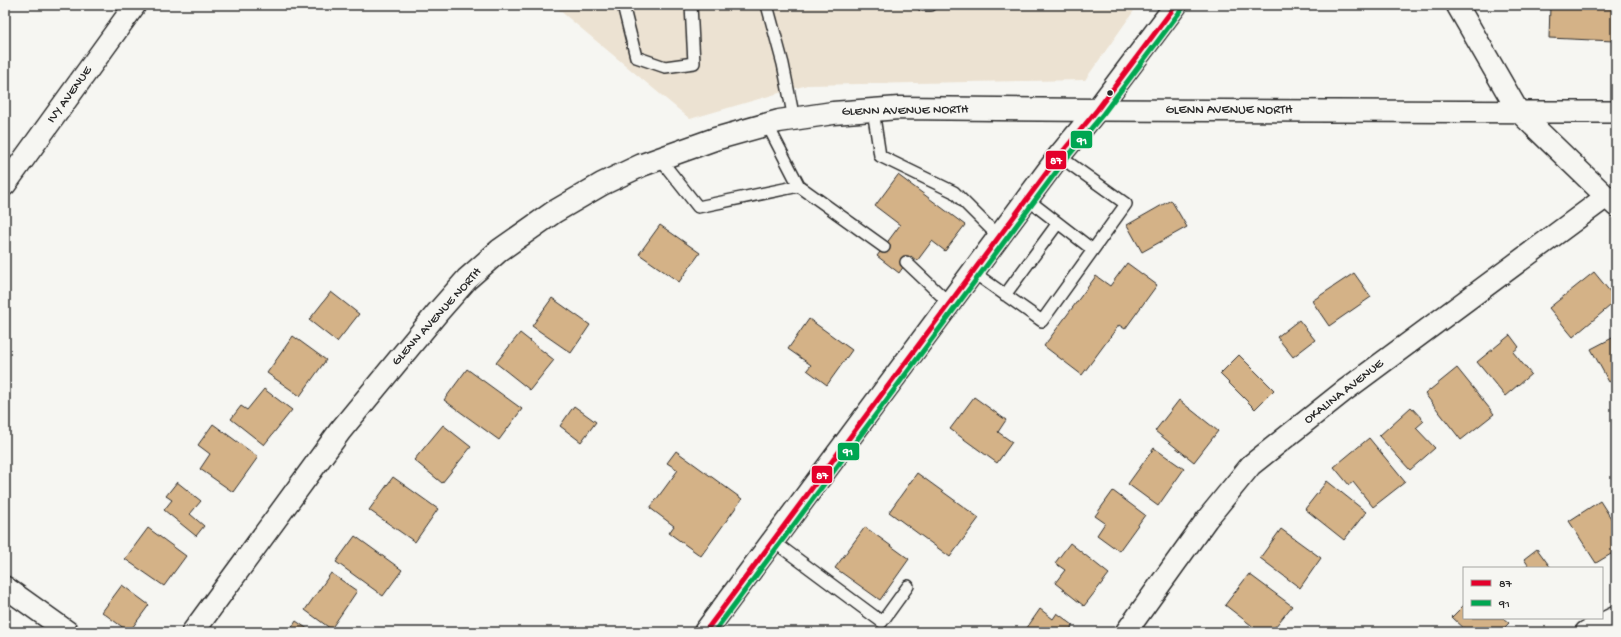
<svg xmlns="http://www.w3.org/2000/svg" width="1621" height="637" font-family="'Gochi Hand',sans-serif">
	<rect width="100%" height="100%" fill="#f6f6f2"/>
	<filter id="ink" filterUnits="userSpaceOnUse"><feTurbulence type="fractalNoise" baseFrequency=".025" numOctaves="2"/><feDisplacementMap in="SourceGraphic" scale="8" xChannelSelector="R" yChannelSelector="G"/><feConvolveMatrix kernelMatrix="1 2 1 2 8 2 1 2 1" color-interpolation-filters="sRGB"/></filter>
	<g filter="url(#ink)">
		<path fill="#ece2d2" d="M 553,5 L 1138,5 L 1085,80 L 807,85 L 690,119 Z"/>
		<path fill="#d4b287" stroke="#2b2b2b" d="M 1613,5 L 1616,5 L 1616,60 L 1614,60 L 1614,41 L 1549,38 L 1550,6 L 1613,8 Z
			M 898,175 L 965,225 L 945,251 L 932,241 L 917,261 L 911,256 L 899,273 L 877,256 L 900,225 L 875,206 Z
			M 1171,200 L 1187,227 L 1142,252 L 1127,225 Z
			M 660,225 L 700,253 L 679,282 L 639,254 Z
			M 1127,263 L 1157,285 L 1125,329 L 1119,325 L 1082,375 L 1044,346 L 1096,276 L 1110,286 Z
			M 1594,272 L 1616,299 L 1616,301 L 1573,337 L 1549,308 Z
			M 1354,273 L 1371,297 L 1329,326 L 1312,301 Z
			M 331,292 L 359,314 L 337,342 L 309,320 Z
			M 552,298 L 590,325 L 571,353 L 532,326 Z
			M 809,319 L 852,350 L 827,385 L 807,370 L 811,365 L 788,349 Z
			M 1299,320 L 1315,340 L 1293,357 L 1277,337 Z
			M 520,333 L 554,360 L 530,390 L 496,363 Z
			M 1510,335 L 1519,347 L 1513,352 L 1531,374 L 1505,396 L 1477,362 Z
			M 293,336 L 326,360 L 300,396 L 267,373 Z
			M 1616,336 L 1616,378 L 1609,382 L 1591,349 Z
			M 1239,355 L 1274,390 L 1255,409 L 1220,374 Z
			M 1457,368 L 1494,414 L 1461,440 L 1425,394 Z
			M 467,369 L 522,409 L 499,440 L 444,400 Z
			M 264,389 L 292,410 L 264,445 L 231,419 L 241,406 L 247,410 Z
			M 974,397 L 1006,420 L 998,432 L 1012,442 L 997,463 L 950,429 Z
			M 1179,400 L 1218,431 L 1194,462 L 1155,431 Z
			M 574,406 L 596,422 L 581,442 L 560,426 Z
			M 1411,407 L 1424,421 L 1416,428 L 1435,448 L 1410,470 L 1379,436 Z
			M 213,424 L 258,457 L 233,492 L 200,469 L 210,454 L 198,445 Z
			M 443,425 L 471,447 L 442,483 L 414,460 Z
			M 1369,438 L 1405,482 L 1373,507 L 1353,482 L 1349,485 L 1334,467 Z
			M 1154,448 L 1184,469 L 1158,506 L 1128,484 Z
			M 676,451 L 742,499 L 701,556 L 669,533 L 674,526 L 650,508 L 678,470 L 667,463 Z
			M 917,473 L 979,518 L 950,557 L 889,512 Z
			M 393,477 L 438,509 L 415,542 L 369,510 Z
			M 1327,481 L 1366,512 L 1344,540 L 1305,509 Z
			M 177,482 L 201,501 L 190,514 L 204,526 L 196,536 L 164,510 L 172,500 L 166,496 Z
			M 1113,491 L 1145,515 L 1119,551 L 1097,535 L 1105,523 L 1095,516 Z
			M 1600,501 L 1616,526 L 1616,551 L 1596,563 L 1569,521 Z
			M 865,527 L 909,559 L 880,600 L 835,568 Z
			M 148,528 L 186,556 L 164,586 L 125,559 Z
			M 1281,529 L 1321,558 L 1300,588 L 1260,558 Z
			M 355,536 L 402,570 L 383,596 L 336,562 Z
			M 1070,543 L 1109,574 L 1084,606 L 1055,583 L 1065,570 L 1055,563 Z
			M 1537,549 L 1551,568 L 1523,568 L 1528,565 L 1524,559 Z
			M 331,573 L 357,591 L 331,629 L 305,610 Z
			M 1249,574 L 1292,606 L 1271,632 L 1260,632 L 1225,605 Z
			M 122,585 L 149,605 L 129,632 L 102,612 Z
			M 1464,605 L 1464,618 L 1503,618 L 1509,623 L 1500,632 L 1468,632 L 1452,617 Z
			M 1040,609 L 1053,619 L 1057,613 L 1073,625 L 1068,632 L 1024,632 Z
			M 296,621 L 312,632 L 289,632 Z"/>
		<g fill="none" stroke-linecap="round" stroke-linejoin="round">
			<defs>
				<path id="service" d="M 623,5 L 636,57 L 665,67 L 694,63 L 691,5
					M 767,5 L 783,64 L 794,119
					M 923,5 L 931,5
					M 873,110 L 880,156 L 954,192 L 999,237
					M 660,159 L 698,207 L 799,186 L 767,124
					M 799,186 L 884,247
					M 1027,199 L 1093,250
					M 906,262 L 949,303
					M 973,272 L 1042,321 L 1126,204 L 1059,156
					M 1005,295 L 1058,223
					M 773,541 L 882,622 L 908,586"/>
				<path id="minor" d="M 1457,5 L 1518,111 L 1616,206
					M 1097,110 L 1616,112
					M 5,185 L 135,5
					M 5,587 L 68,632
					M 1126,632 L 1207,519 L 1251,465 L 1344,391 L 1606,197
					M 1586,632 L 1616,617"/>
				<path id="tertiary" d="M 193,632 L 340,431 L 438,312 L 467,279 L 500,250 L 554,212 L 602,184 L 642,165 L 715,139 L 779,121 L 833,113 L 899,108 L 1097,110"/>
				<path id="secondary" d="M 705,632 L 1059,156 L 1097,110 L 1176,5"/>
			</defs>
			<use href="#service" stroke="#2b2b2b" stroke-width="14"/>
			<use href="#minor" stroke="#2b2b2b" stroke-width="24"/>
			<use href="#tertiary" stroke="#2b2b2b" stroke-width="25"/>
			<use href="#secondary" stroke="#2b2b2b" stroke-width="25"/>
			<use href="#service" stroke="#f6f6f2" stroke-width="11"/>
			<use href="#minor" stroke="#f6f6f2" stroke-width="21"/>
			<use href="#tertiary" stroke="#f6f6f2" stroke-width="22"/>
			<use href="#secondary" stroke="#f6f6f2" stroke-width="22"/>
			<defs>
				<path id="bus-1" d="M 705,632 L 1059,156 L 1097,110 L 1176,5"/>
				<path id="bus-2" d="M 714,632 L 1065,160 L 1103,114 L 1182,9"/>
			</defs>
			<use href="#bus-1" stroke="#f6f6f2" stroke-width="8"/>
			<use href="#bus-2" stroke="#f6f6f2" stroke-width="8"/>
			<use href="#bus-1" stroke="#e4002b" stroke-width="5"/>
			<use href="#bus-2" stroke="#00a651" stroke-width="5"/>
		</g>
	</g>
	<circle fill="#2b2b2b" stroke="#f6f6f2" stroke-width="1.5" cx="1110" cy="93" r="3.5"/>
	<g text-anchor="middle" dominant-baseline="central" stroke-width="3.5" stroke-linejoin="round" paint-order="stroke">
		<g font-size="13" fill="#2b2b2b" stroke="#f6f6f2">
			<text transform="translate(70 95) rotate(-54)">IVY AVENUE</text>
			<text x="1229" y="110">GLENN AVENUE NORTH</text>
			<text transform="translate(905 111) rotate(-1)">GLENN AVENUE NORTH</text>
			<text transform="translate(437 317) rotate(-48)">GLENN AVENUE NORTH</text>
			<text transform="translate(1344 392) rotate(-38)">OKALINA AVENUE</text>
		</g>
	</g>
	<g stroke="#f6f6f2" stroke-width="1.5">
		<rect x="1070" y="130" width="23" height="19" rx="4" fill="#00a651"/>
		<rect x="1045" y="150" width="22" height="20" rx="4" fill="#e4002b"/>
		<rect x="837" y="442" width="23" height="19" rx="4" fill="#00a651"/>
		<rect x="811" y="465" width="22" height="19" rx="4" fill="#e4002b"/>
	</g>
	<g font-size="11" text-anchor="middle" font-weight="bold" fill="#fff">
		<text x="1082" y="144">91</text>
		<text x="1056" y="164">87</text>
		<text x="848" y="455">91</text>
		<text x="822" y="479">87</text>
	</g>
	<rect width="1621" height="637" fill="none" stroke="#f6f6f2" stroke-width="20"/>
	<rect x="10" y="10" width="1601" height="617" fill="none" stroke="#2b2b2b" stroke-width="1.5" filter="url(#ink)"/>
	<rect x="1463" y="567" width="140" height="52" fill="#f6f6f2" stroke="#a5a5a2"/>
	<rect x="1471" y="580" width="20" height="6" fill="#e4002b" stroke="#a5a5a2"/>
	<text x="1499" y="587" font-size="12" fill="#2b2b2b">87</text>
	<rect x="1471" y="600" width="20" height="6" fill="#00a651" stroke="#a5a5a2"/>
	<text x="1499" y="607" font-size="12" fill="#2b2b2b">91</text>
</svg>
